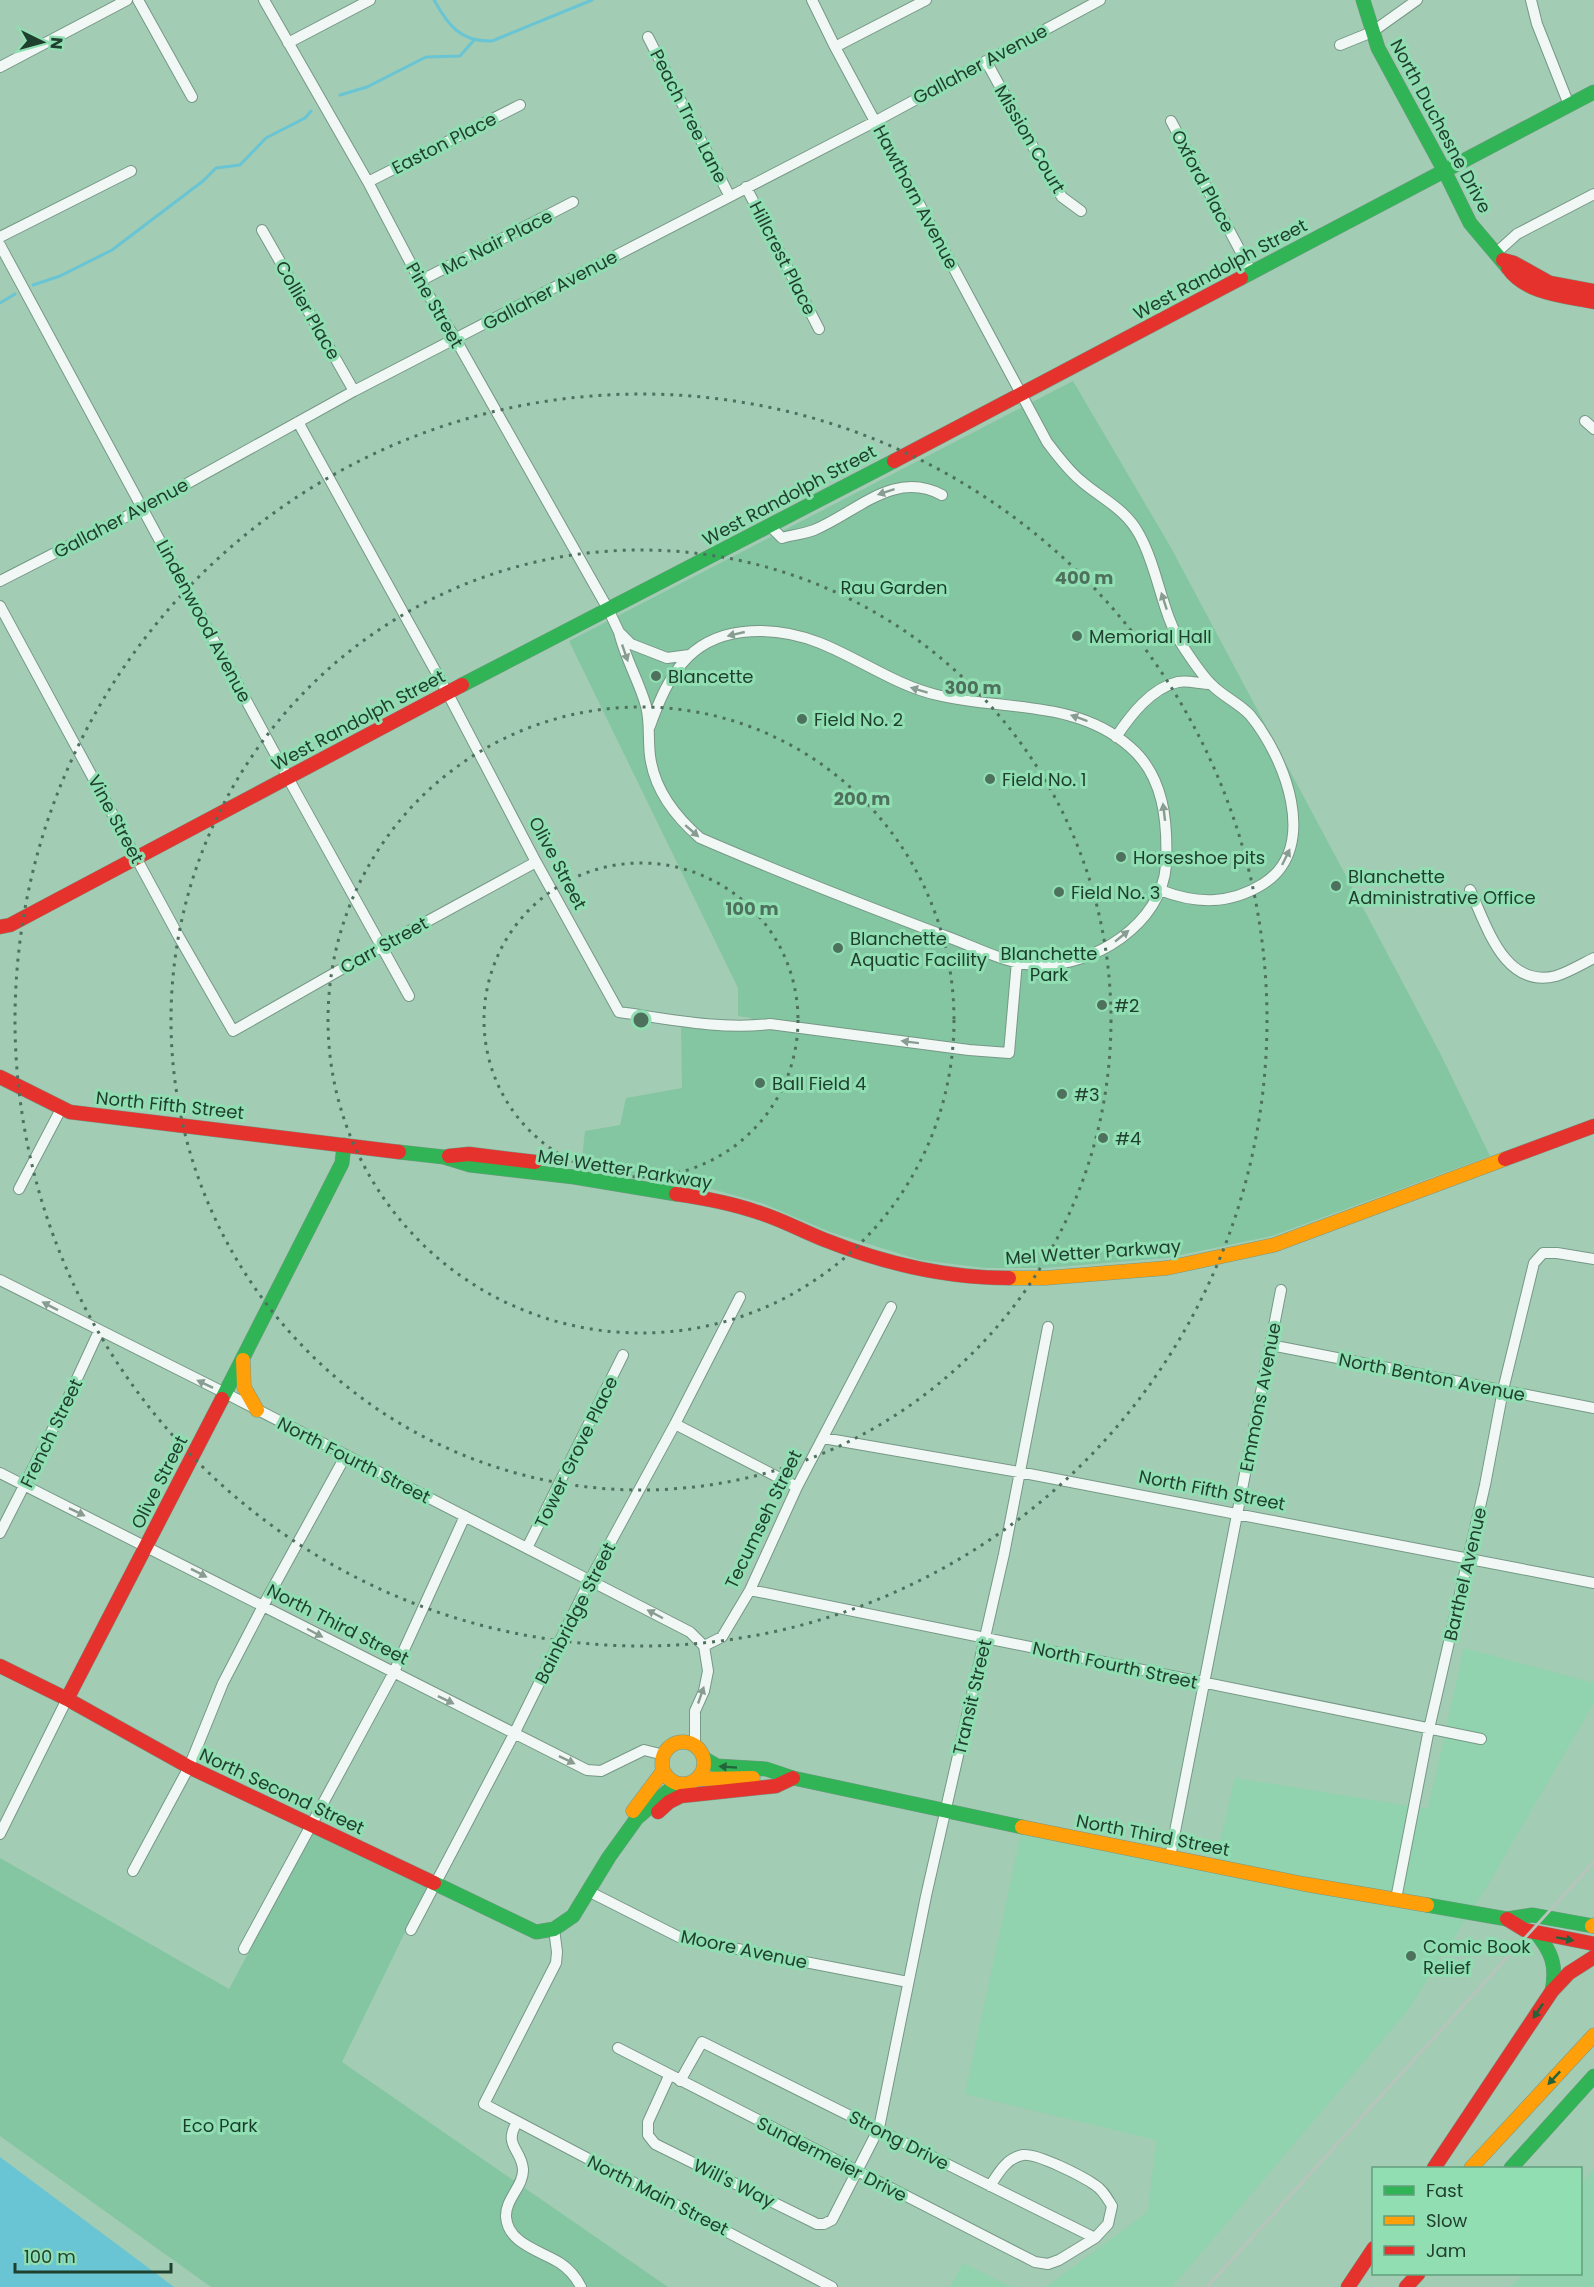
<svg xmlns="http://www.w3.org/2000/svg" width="1594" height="2287" font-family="Poppins,sans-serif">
	<rect width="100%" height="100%" fill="#a2ccb4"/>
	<path fill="#90d3ae" d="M 1464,1648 L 1594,1683 L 1594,1703 L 1487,1886 L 1407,2011 L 1172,2287 L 1046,2287 L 1148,2212 L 1156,2140 L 965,2094 L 1021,1834 L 1213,1872 L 1235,1778 L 1428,1809 Z
		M 1594,2169 L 1594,2287 L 1511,2287 L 1523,2274 L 1580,2274 L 1581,2184 Z
		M 963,2263 L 1012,2287 L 950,2287 Z"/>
	<path fill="#84c6a2" d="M 1073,381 L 1170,546 L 1378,936 L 1439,1051 L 1490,1156 L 1272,1236 L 1166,1258 L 1045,1268 L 985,1268 L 920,1260 L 830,1232 L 762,1203 L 712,1189 L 581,1168 L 585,1131 L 620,1125 L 626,1098 L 682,1088 L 681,1021 L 752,1026 L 751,1018 L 738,1016 L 738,988 L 569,641 Z
		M 314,1831 L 427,1887 L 342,2062 L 668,2287 L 211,2287 L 0,2136 L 0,1858 L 229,1989 Z"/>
	<path fill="#69c5d3" d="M 0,2157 L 174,2287 L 0,2287 Z"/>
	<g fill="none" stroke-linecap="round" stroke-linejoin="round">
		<path stroke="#69c5d3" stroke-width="3" d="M 434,0 C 448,25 460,42 492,41 L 592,0
			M 340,95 L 367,87 L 426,57 L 460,56 L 474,40
			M 33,285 L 60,276 L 112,250 L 203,181 L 216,168 L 240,165 L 266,138 L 305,118 L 311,111
			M 0,303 L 15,294"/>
		<defs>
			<path id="street" d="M 138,0 L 192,97
				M 264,0 L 368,182 L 420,281 L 456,340 L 608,609 L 619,632
				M 812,0 L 835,47 L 1047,442 C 1057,455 1067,469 1080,480 C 1100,498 1125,508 1139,534 C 1159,570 1161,614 1184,648 C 1192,660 1201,674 1211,684 C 1222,696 1239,703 1250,715 C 1284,756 1321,847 1263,884 C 1229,905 1196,904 1160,890
				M 1531,0 L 1537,24 L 1569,105
				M 648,37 L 729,195
				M 288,43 L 370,0
				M 1340,45 L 1372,32 L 1417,0
				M 835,47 L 926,0
				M 986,61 L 1053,183 L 1062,197 L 1081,211
				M 0,67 L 127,0
				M 1171,121 L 1252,273
				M 368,182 L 520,105
				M 746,187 L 819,329
				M 262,230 L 354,391
				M 0,237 L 131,171
				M 0,245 L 293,787 L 409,996
				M 1496,253 L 1517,234 L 1594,194
				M 420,281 L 573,202
				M 1585,421 L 1594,429
				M 298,422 L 447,692 L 536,862 L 619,1012 C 668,1019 721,1030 770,1024 L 969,1050 L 1009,1053 L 1017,961
				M 770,526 L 782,538 C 792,535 804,534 814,530 C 856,513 894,469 942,495
				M 0,581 L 143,508 L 354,391 L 876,121 L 1100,0
				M 0,606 L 179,937 L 233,1031 L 382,946 L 536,862
				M 650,726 C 659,701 669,676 688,657 C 722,623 779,627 820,643 C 860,659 895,685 937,695 C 1002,711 1076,699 1130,747 C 1164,776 1168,822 1166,865 C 1162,924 1093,967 1038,965 C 1007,965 974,946 945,936 C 863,905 781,873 700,838 C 677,818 657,794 651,762 C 647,743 651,725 646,706 C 639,681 625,658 619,632 L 631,644 L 667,658 L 689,655
				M 1116,737 C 1130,716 1151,688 1178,682 C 1188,680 1200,684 1211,684
				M 1470,890 C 1487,926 1504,989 1556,976 C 1569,972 1582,964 1594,958
				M 19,1189 L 61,1109
				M 0,1280 L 225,1393 L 690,1632 L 704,1646
				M 1270,1345 L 1594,1408
				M 675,1424 L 797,1487
				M 823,1438 L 1019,1472 L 1594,1583
				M 0,1473 L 587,1770 L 601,1771 L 644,1750 L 664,1755
				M 0,1533 L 63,1409 L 99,1331
				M 527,1548 L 623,1355
				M 750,1590 L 1481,1739
				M 704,1646 L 722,1637 L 750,1590 L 797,1487 L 891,1307
				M 695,1745 L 695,1711 L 704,1691 L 708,1671 L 704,1646
				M 0,1834 L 67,1699
				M 1170,1857 L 1281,1290
				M 133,1871 L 189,1767 L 223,1683 L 263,1606 L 346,1455
				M 590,1892 L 681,1938 L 908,1982
				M 1396,1899 L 1429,1729 L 1485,1485 L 1503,1390 L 1534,1263 L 1543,1253 L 1557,1253 L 1594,1259
				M 554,1929 L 557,1952 L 556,1963 L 484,2104 L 832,2287
				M 411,1930 L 514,1734 L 590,1580 L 675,1424 L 740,1297
				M 244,1949 L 393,1674 L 465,1516
				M 618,2048 L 1035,2262 L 1048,2264 L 1059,2260 L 1095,2238 L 1108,2224 L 1112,2206 C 1107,2198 1103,2190 1095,2185 C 1082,2176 1037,2153 1023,2155 C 1006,2158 998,2174 990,2186
				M 669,2076 L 648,2122 L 648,2135 L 655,2144 L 817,2224 L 824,2224 L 832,2220 L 879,2128 L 926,1896 L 1004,1554 L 1048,1327
				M 680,2081 L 702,2042 L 1095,2238
				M 517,2122 C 503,2146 521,2148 523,2169 C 524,2186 505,2199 506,2217 C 508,2244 541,2251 560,2263 C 569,2269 576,2277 581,2287"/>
			<path id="fast" d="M 1363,0 L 1378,48 L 1445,172 L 1470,223 L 1508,268
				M 1241,278 L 1594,92
				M 462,685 L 894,461
				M 399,1152 L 444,1157 L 470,1165 L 574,1177 L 676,1194
				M 222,1399 L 342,1163 L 344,1145
				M 705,1759 L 717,1766 L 766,1769 L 793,1778 L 1022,1827
				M 434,1883 L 536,1932 L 554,1929 L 573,1916 L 609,1857 L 637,1818 L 676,1784
				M 1427,1905 L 1507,1919 L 1532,1915 L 1594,1926
				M 1536,1933 C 1552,1952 1557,1966 1552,1991
				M 1511,2168 L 1594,2076"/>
			<path id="slow" d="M 1009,1278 L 1045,1278 L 1167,1268 L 1274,1245 L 1505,1159
				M 243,1360 L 244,1387 L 257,1410
				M662 1763a21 21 0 1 1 42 0a21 21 0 1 1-42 0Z
				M 698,1779 L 753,1778
				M 633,1811 L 663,1771
				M 1022,1827 L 1304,1884 L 1427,1905
				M 1592,1926 L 1594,1925
				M 1471,2168 L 1594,2035"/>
			<path id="jam" d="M 1503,260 L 1514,263 L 1550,283 L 1594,291
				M 1508,268 C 1526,294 1565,296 1594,302
				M 894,461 L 1241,278
				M 0,927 L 10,925 L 462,685
				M 0,1077 L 70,1112 L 399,1152
				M 449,1156 L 469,1154 L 535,1162
				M 1505,1159 L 1594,1126
				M 676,1194 C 704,1198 731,1203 757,1212 C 781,1219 802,1231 825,1240 C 883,1263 947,1278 1009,1278
				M 0,1666 L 67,1699 L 189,1767 L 434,1883
				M 67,1699 L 222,1399
				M 658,1812 L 669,1802 L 681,1796 L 776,1786 L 793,1778
				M 1507,1919 L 1525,1930 L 1594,1944
				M 1434,2168 L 1552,1991 L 1569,1973 L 1594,1957
				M 1348,2287 L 1374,2248
				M 1406,2287 L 1418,2274"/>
		</defs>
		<use href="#street" stroke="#769886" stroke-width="12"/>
		<use href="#fast" stroke="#769886" stroke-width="15"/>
		<use href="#slow" stroke="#769886" stroke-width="15"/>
		<use href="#jam" stroke="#769886" stroke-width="15"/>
		<use href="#street" stroke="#f1f7f4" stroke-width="10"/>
		<use href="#fast" stroke="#30b455" stroke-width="14"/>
		<use href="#slow" stroke="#ff9f0a" stroke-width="14"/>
		<use href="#jam" stroke="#e5322d" stroke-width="14"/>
		<path stroke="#b7c4bc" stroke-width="3" d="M 1207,2287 L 1594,1862"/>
	</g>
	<defs><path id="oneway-solid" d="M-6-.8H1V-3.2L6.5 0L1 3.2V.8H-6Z" transform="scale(1.5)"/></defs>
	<g fill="#889c92">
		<use href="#oneway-solid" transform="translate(886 492) rotate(162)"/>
		<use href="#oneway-solid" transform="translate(1164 601) rotate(-108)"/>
		<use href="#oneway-solid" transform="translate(736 634) rotate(167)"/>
		<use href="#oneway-solid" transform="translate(625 653) rotate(71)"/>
		<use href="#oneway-solid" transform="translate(919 690) rotate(-163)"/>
		<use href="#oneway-solid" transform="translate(1079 718) rotate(-160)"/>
		<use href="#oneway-solid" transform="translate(1164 812) rotate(-97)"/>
		<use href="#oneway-solid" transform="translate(692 831) rotate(41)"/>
		<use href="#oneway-solid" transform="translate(1286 857) rotate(-64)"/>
		<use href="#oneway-solid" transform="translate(1122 936) rotate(-39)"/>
		<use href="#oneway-solid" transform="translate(910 1042) rotate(-173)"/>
		<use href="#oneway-solid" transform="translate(50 1306) rotate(-153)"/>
		<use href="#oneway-solid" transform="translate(205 1384) rotate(-154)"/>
		<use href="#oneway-solid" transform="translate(77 1512) rotate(26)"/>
		<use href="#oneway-solid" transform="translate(199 1573) rotate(27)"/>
		<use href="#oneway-solid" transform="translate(655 1614) rotate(-152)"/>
		<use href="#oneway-solid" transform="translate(315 1633) rotate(28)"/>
		<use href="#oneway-solid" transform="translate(701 1695) rotate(-71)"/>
		<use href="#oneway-solid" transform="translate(446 1700) rotate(26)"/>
		<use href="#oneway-solid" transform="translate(567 1760) rotate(26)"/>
	</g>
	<g fill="#25633a">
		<use href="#oneway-solid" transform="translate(728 1767) rotate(-176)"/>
		<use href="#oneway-solid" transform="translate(1565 1939) rotate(10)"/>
		<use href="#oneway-solid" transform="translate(1538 2011) rotate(124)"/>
		<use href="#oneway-solid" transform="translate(1554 2078) rotate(133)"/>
	</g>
	<g fill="none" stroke="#4e715e" stroke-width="3" stroke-dasharray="3 6">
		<circle cx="641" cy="1020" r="157"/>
		<circle cx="641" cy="1020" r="313"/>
		<circle cx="641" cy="1020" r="470"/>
		<circle cx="641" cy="1020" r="626"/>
	</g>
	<g fill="#4e715e" stroke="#90deb2" stroke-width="2">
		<circle cx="1077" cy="636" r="6"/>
		<circle cx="656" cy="676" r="6"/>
		<circle cx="802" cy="719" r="6"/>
		<circle cx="990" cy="779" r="6"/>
		<circle cx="1121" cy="857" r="6"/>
		<circle cx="1336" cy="886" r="6"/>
		<circle cx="1059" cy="892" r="6"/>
		<circle cx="838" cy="948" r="6"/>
		<circle cx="1102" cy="1005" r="6"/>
		<circle cx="760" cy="1083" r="6"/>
		<circle cx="1062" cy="1094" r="6"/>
		<circle cx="1103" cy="1138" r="6"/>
		<circle cx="1411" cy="1956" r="6"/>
	</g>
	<g text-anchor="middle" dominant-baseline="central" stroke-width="6" stroke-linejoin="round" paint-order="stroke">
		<g font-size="18" fill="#20402f" stroke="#90deb2">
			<text transform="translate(980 64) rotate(-28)">Gallaher Avenue</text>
			<text transform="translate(689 116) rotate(63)">Peach Tree Lane</text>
			<text transform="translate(1441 126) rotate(62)">North Duchesne Drive</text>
			<text transform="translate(1030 139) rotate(60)">Mission Court</text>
			<text transform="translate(444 143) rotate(-27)">Easton Place</text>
			<text transform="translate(1203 181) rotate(62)">Oxford Place</text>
			<text transform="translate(916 197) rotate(62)">Hawthorn Avenue</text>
			<text transform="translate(497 242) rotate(-27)">Mc Nair Place</text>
			<text transform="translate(783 258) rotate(63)">Hillcrest Place</text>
			<text transform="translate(1220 269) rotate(-28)">West Randolph Street</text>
			<text transform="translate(550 290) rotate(-28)">Gallaher Avenue</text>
			<text transform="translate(435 305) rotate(60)">Pine Street</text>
			<text transform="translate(308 310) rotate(60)">Collier Place</text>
			<text transform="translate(789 495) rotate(-28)">West Randolph Street</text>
			<text transform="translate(121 518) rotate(-28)">Gallaher Avenue</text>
			<text transform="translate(204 621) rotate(62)">Lindenwood Avenue</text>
			<text transform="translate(358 720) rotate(-28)">West Randolph Street</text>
			<text transform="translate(116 819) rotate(62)">Vine Street</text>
			<text transform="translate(558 863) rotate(62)">Olive Street</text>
			<text transform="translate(384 945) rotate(-29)">Carr Street</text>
			<text transform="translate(170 1105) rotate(6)">North Fifth Street</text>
			<text transform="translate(625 1169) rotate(9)">Mel Wetter Parkway</text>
			<text transform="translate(1093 1252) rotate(-4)">Mel Wetter Parkway</text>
			<text transform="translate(1432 1377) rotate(11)">North Benton Avenue</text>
			<text transform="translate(1260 1397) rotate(-79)">Emmons Avenue</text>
			<text transform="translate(51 1433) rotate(-64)">French Street</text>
			<text transform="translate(576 1452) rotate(-64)">Tower Grove Place</text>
			<text transform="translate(354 1460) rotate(27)">North Fourth Street</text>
			<text transform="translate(159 1482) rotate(-63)">Olive Street</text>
			<text transform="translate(1212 1490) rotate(11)">North Fifth Street</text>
			<text transform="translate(763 1519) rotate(-64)">Tecumseh Street</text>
			<text transform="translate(1465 1574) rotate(-77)">Barthel Avenue</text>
			<text transform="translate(575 1613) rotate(-63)">Bainbridge Street</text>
			<text transform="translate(338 1624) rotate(27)">North Third Street</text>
			<text transform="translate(1115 1665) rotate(12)">North Fourth Street</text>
			<text transform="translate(972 1697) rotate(-77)">Transit Street</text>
			<text transform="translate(282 1791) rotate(25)">North Second Street</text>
			<text transform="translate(1153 1835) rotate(11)">North Third Street</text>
			<text transform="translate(744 1949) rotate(12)">Moore Avenue</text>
			<text transform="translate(899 2140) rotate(27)">Strong Drive</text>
			<text transform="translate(832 2159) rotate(27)">Sundermeier Drive</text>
			<text transform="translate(734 2183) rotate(26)">Will's Way</text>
			<text transform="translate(658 2195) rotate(27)">North Main Street</text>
		</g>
		<g font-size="18" fill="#183e2b" stroke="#90deb2">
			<text x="894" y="587">Rau Garden</text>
			<text x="1049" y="953">Blanchette<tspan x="1049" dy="21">Park</tspan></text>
			<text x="220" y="2125">Eco Park</text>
		</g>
		<g font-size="18" fill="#20402f" stroke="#90deb2" text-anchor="start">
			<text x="1089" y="636">Memorial Hall</text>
			<text x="668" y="676">Blancette</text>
			<text x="814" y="719">Field No. 2</text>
			<text x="1002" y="779">Field No. 1</text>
			<text x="1133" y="857">Horseshoe pits</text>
			<text x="1348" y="876">Blanchette<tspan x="1348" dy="21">Administrative Office</tspan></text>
			<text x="1071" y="892">Field No. 3</text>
			<text x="850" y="938">Blanchette<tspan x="850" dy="21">Aquatic Facility</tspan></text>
			<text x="1114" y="1005">#2</text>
			<text x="772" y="1083">Ball Field 4</text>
			<text x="1074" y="1094">#3</text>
			<text x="1115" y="1138">#4</text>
			<text x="1423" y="1946">Comic Book<tspan x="1423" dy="21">Relief</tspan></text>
		</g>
	</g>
	<circle cx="641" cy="1020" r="9" fill="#4e715e" stroke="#90deb2" stroke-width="3"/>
	<g font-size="18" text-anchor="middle" font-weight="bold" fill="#4e715e" stroke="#90deb2" stroke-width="6" stroke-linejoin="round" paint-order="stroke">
		<text x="1084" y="584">400 m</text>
		<text x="973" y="694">300 m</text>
		<text x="862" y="805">200 m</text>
		<text x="752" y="915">100 m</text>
	</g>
	<rect x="1372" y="2167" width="210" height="108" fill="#90deb2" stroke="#639f7e" stroke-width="1.5"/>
	<rect x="1384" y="2186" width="30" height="9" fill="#30b455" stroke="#639f7e" stroke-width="1.5"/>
	<text x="1426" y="2197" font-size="18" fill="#20402f">Fast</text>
	<rect x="1384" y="2216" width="30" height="9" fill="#ff9f0a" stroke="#639f7e" stroke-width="1.5"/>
	<text x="1426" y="2227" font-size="18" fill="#20402f">Slow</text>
	<rect x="1384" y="2246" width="30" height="9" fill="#e5322d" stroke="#639f7e" stroke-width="1.5"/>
	<text x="1426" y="2257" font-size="18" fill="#20402f">Jam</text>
	<g transform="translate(42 42) rotate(95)" stroke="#90deb2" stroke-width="4.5" paint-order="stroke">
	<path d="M0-4.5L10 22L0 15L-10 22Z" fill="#20402f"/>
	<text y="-9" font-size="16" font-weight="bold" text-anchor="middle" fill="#20402f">N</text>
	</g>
	<path d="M15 2263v9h156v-9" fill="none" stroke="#20402f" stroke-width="3"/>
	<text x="24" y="2263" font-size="18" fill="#20402f" stroke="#90deb2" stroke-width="4.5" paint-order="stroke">100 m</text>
</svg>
